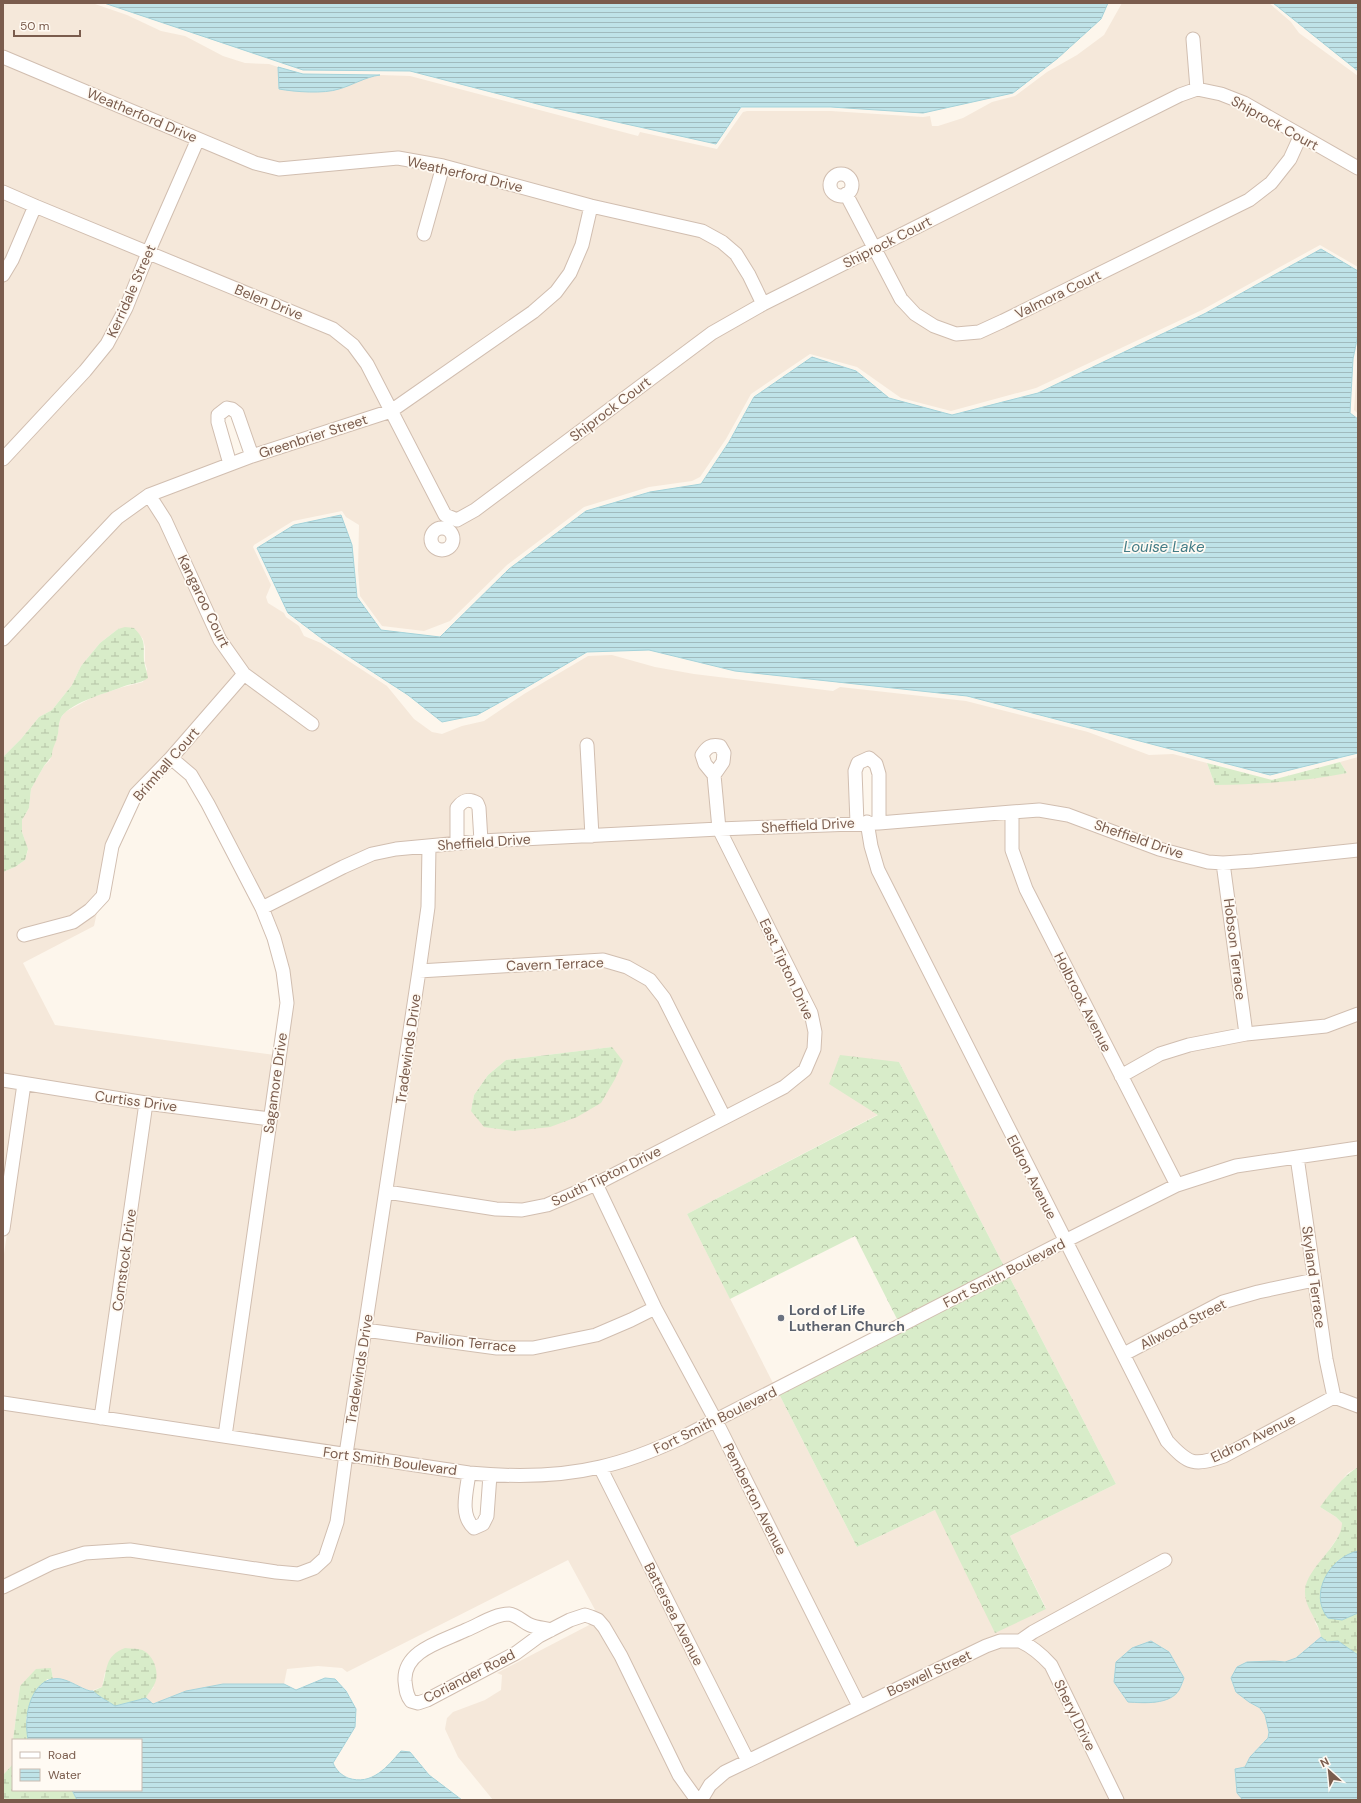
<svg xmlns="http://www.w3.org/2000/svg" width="1361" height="1803" font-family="'DM Sans',sans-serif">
	<defs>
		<pattern id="forest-crowns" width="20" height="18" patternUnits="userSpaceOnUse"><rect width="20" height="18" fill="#d8ecc9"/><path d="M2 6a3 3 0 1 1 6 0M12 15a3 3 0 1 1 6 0" fill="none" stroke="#b4c2a5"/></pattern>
		<pattern id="wetland-marsh" width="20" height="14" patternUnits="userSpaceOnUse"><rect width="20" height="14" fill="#d8ecc9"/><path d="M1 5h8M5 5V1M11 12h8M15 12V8" fill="none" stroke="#b4c2a5"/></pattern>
		<pattern id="water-rules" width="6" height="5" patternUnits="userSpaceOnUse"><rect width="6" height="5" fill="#bfe3e8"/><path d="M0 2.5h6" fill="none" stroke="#a0bbbe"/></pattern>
	</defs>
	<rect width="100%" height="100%" fill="#fdf6ec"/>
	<path fill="#f5e8da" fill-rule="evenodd" d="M 3,3 L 92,3 L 127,15 L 161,31 L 185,36 L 223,56 L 245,63 L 269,64 L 278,67 L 279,89 L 380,75 L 410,76 L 638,136 L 640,132 L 717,149 L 743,112 L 747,111 L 831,111 L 923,117 L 930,116 L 932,126 L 938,126 L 963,118 L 992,102 L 1015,96 L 1047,72 L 1077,55 L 1104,35 L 1122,3 L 1269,3 L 1291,22 L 1299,33 L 1358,76 L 1358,163 L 1201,85 L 1198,34 L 1189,33 L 1192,86 L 875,242 L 853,195 L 856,185 L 854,177 L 845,169 L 833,171 L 826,180 L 827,190 L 832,197 L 837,200 L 844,200 L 867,246 L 765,297 L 739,250 L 592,201 L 444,162 L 279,164 L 255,159 L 3,52 Z
		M 3,62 L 191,141 L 145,247 L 3,186 Z
		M 1198,94 L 1220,99 L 1242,108 L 1294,138 L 1286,155 L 1268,179 L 1246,196 L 978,327 L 956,328 L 936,322 L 917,310 L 905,296 L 880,251 L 1162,109 Z
		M 1303,143 L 1358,174 L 1358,267 L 1320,245 L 1202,310 L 1036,388 L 951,411 L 901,398 L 857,367 L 810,354 L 751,394 L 726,439 L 700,477 L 692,481 L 649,487 L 584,507 L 507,565 L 450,621 L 424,631 L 382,626 L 360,596 L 358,570 L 359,525 L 346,517 L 342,511 L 293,521 L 254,545 L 253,547 L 271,585 L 266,597 L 268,603 L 284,613 L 286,617 L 299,626 L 304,636 L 321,643 L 387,686 L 414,719 L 432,732 L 442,734 L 462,726 L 484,721 L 524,694 L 588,656 L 612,655 L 655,667 L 694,674 L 833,691 L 840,687 L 966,701 L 1088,732 L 1149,755 L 1173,754 L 1207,763 L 1215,785 L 1347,773 L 1340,762 L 1358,757 L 1358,844 L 1253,856 L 1208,857 L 1160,844 L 1069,810 L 884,817 L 883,773 L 861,755 L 852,818 L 723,823 L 719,778 L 729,754 L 705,743 L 714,824 L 597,831 L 591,740 L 582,740 L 587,831 L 486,836 L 467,795 L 452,839 L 425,840 L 263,901 L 178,758 L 245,680 L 314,731 L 318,723 L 247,670 L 223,638 L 156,497 L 232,469 L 389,417 L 444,521 L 443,523 L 435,524 L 428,531 L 426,539 L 428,545 L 436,553 L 442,555 L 448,554 L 454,550 L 458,540 L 457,534 L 452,526 L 453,524 L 715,337 L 765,309 L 872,255 L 897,301 L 955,338 L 1251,205 Z
		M 200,145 L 279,174 L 304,173 L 398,163 L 437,170 L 419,237 L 427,241 L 447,172 L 586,209 L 577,243 L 566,270 L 552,288 L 530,308 L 392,403 L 356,341 L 154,250 Z
		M 3,197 L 28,209 L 3,265 Z
		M 595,211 L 700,236 L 720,247 L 733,257 L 757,302 L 473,506 L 456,514 L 448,511 L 397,413 L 559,296 Z
		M 37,213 L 141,255 L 122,306 L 104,341 L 82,368 L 3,451 L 3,284 L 16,262 Z
		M 150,259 L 331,333 L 350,349 L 364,366 L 384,408 L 254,450 L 224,403 L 224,461 L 151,489 L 3,631 L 3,466 L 89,375 Z
		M 1358,355 L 1358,414 L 1354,410 Z
		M 148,501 L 238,673 L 171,752 L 132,791 L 99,893 L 87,906 L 70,918 L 18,931 L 21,940 L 98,908 L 94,926 L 23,963 L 55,1025 L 275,1055 L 266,1114 L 3,1076 L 3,872 L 15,867 L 25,860 L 28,850 L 22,832 L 22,820 L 29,808 L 31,789 L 44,766 L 50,760 L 52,748 L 57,738 L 60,719 L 65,712 L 93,697 L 123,687 L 143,682 L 147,669 L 145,663 L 145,647 L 143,639 L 134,628 L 118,629 L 100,643 L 81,666 L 72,685 L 52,710 L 39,717 L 21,739 L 3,757 L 3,646 L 120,522 Z
		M 1040,815 L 1067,819 L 1219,868 L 1241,1030 L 1122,1069 L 1030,887 L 1016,849 L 1017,816 Z
		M 1007,817 L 1007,849 L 1171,1183 L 1066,1235 L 882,868 L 873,827 Z
		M 861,828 L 1058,1239 L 1004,1266 L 899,1062 L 879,1114 L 687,1214 L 774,1385 L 717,1415 L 659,1305 L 602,1187 L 786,1092 L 820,1031 L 727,833 Z
		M 717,834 L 806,1014 L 811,1032 L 810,1047 L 802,1066 L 781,1083 L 726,1111 L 668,996 L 628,963 L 425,966 L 434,850 Z
		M 424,851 L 424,906 L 342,1449 L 230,1431 L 291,1004 L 268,910 L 373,859 L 397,854 Z
		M 1358,855 L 1358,1009 L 1325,1021 L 1250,1029 L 1229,868 Z
		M 602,965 L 626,972 L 648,984 L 660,1001 L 718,1115 L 593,1180 L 546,1201 L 521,1205 L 496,1204 L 392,1188 L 424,976 ZM 612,1047 L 471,1111 L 474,1095 L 488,1075 L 506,1060 Z
		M 1358,1020 L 1358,1143 L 1179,1179 L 1127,1078 L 1162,1059 L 1190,1050 Z
		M 3,1085 L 19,1088 L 3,1197 Z
		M 28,1089 L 141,1107 L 97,1412 L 3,1398 L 3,1261 Z
		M 150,1109 L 264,1124 L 221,1430 L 106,1414 Z
		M 1358,1153 L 1358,1401 L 1338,1393 L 1331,1358 L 1302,1162 Z
		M 1293,1163 L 1309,1276 L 1295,1279 L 1125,1347 L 1071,1244 L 1179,1190 L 1237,1171 Z
		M 594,1191 L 649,1305 L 594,1330 L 532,1343 L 496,1343 L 371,1325 L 391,1197 L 495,1214 Z
		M 1063,1248 L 1188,1466 L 1335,1402 L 1358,1411 L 1358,1467 L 1348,1473 L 1334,1489 L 1320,1507 L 1336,1517 L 1342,1523 L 1342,1531 L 1325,1556 L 1315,1622 L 1320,1631 L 1321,1637 L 1296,1658 L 1285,1662 L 1274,1661 L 1249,1702 L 1260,1708 L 1265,1715 L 1269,1732 L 1268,1738 L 1250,1757 L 1245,1768 L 1235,1769 L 1237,1793 L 1243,1800 L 1122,1800 L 1030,1640 L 1171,1562 L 1167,1553 L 1019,1635 L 1018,1634 L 861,1699 L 722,1424 L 779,1394 L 857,1547 L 935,1510 L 1025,1618 L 1046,1608 L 1010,1536 L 1116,1484 L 1009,1276 Z
		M 1310,1286 L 1329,1394 L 1222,1451 L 1205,1457 L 1191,1457 L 1171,1438 L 1130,1356 L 1225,1307 L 1259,1297 Z
		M 654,1314 L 709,1419 L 652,1446 L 598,1462 L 539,1470 L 490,1470 L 351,1450 L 369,1335 L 497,1353 Z
		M 3,1408 L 341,1459 L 333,1521 L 321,1555 L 311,1563 L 296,1569 L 130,1545 L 3,1581 Z
		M 714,1428 L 853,1703 L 750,1754 L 607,1470 Z
		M 350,1460 L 464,1477 L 476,1532 L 494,1480 L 598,1473 L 742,1758 L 696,1791 L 683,1772 L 568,1560 L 347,1672 L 342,1668 L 318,1666 L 287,1669 L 284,1684 L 223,1684 L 186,1691 L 153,1704 L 146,1698 L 148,1693 L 154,1687 L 105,1672 L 102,1687 L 90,1691 L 61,1679 L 53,1679 L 51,1668 L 20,1686 L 12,1748 L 12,1765 L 3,1775 L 3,1592 L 54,1568 L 92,1558 L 131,1555 L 317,1572 Z
		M 593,1623 L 601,1630 L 692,1800 L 493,1800 L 458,1757 L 445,1729 L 447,1718 L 453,1712 L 485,1700 L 501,1690 L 502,1675 L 497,1673 Z
		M 1011,1645 L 1030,1651 L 1047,1668 L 1112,1800 L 707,1800 L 714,1788 L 728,1776 L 988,1650 Z"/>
	<path fill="url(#forest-crowns)" d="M 840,1055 L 899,1062 L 1004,1266 L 898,1321 L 855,1236 L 730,1299 L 687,1214 L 878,1115 L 829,1084 Z
		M 1009,1276 L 1116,1484 L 1010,1536 L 1046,1609 L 995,1633 L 935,1510 L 857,1547 L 779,1394 Z"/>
	<path fill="url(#wetland-marsh)" d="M 125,627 L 134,628 C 147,641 143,645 144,661 C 145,667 147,672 148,678 C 140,684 131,683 122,687 C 107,693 65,704 60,720 C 58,726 59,732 57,738 C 55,745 52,748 52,756 L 44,766 L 31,789 L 29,808 L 22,820 L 22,832 L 28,849 L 25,860 L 15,867 L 3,872 L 3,757 L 21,739 L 39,717 L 52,710 L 72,685 L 81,666 L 100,643 L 118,629 Z
		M 1340,762 L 1347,773 C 1303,782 1260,784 1215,785 L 1207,763 L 1272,780 Z
		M 612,1047 L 623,1061 L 615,1079 L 601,1103 L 577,1117 L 550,1127 L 513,1131 L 484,1127 L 471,1111 L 474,1095 L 488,1075 L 506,1060 Z
		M 1358,1467 L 1358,1551 L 1337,1561 L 1342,1620 L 1358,1613 L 1358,1655 L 1338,1641 L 1327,1642 L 1321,1637 C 1319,1620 1304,1608 1305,1590 C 1307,1567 1342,1545 1342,1523 L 1336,1517 L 1320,1507 C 1331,1492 1342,1477 1358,1467 Z
		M 125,1648 C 131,1649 140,1648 144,1651 C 155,1657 160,1675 154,1685 C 152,1690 148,1693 146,1698 L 115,1706 C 108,1701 99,1697 93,1691 L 102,1687 C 108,1669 104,1656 125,1648 Z
		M 51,1668 L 53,1679 L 47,1679 L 26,1718 L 28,1740 L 13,1740 L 13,1790 L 72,1790 L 77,1800 L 3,1800 L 3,1775 L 12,1765 L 12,1748 L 20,1686 L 36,1669 Z"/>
	<path fill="url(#water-rules)" stroke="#a5d3da" d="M 104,3 L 1108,3 L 1101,19 L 1058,58 L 1013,93 L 923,113 L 831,107 L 741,107 L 716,144 L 545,106 L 410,71 L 303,70 Z
		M 1273,3 L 1358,3 L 1358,71 Z
		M 278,67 L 303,74 L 380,75 C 365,77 353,85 339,89 C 324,94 295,92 279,89 Z
		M 1321,249 L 1358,271 L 1358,335 L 1353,359 L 1350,413 L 1358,419 L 1358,753 L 1270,775 L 967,696 L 735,671 L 649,650 L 587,652 L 515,694 L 477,715 L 442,722 L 408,695 L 325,641 L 288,613 L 257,548 L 294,525 L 341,515 L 352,545 L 357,597 L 381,630 L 440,637 L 509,569 L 586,511 L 650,492 L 701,484 L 729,442 L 754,397 L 812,357 L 856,371 L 889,398 L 952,415 L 1038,393 L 1204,314 Z
		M 1358,1551 L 1358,1613 L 1342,1620 L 1328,1618 C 1308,1594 1330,1557 1358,1551 Z
		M 1321,1637 L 1327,1642 L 1338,1641 L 1358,1655 L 1358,1800 L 1243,1800 L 1237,1793 L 1235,1769 L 1245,1767 L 1250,1757 L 1268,1738 L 1269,1732 L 1265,1715 L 1260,1708 L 1249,1702 L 1236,1692 L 1231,1678 L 1237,1667 L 1247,1662 L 1274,1661 L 1285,1662 L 1296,1658 Z
		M 1151,1641 L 1169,1652 L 1184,1678 C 1183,1681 1181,1686 1179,1690 C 1170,1705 1144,1703 1128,1702 L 1114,1682 L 1116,1662 L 1132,1648 Z
		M 325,1678 L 335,1679 L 346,1691 L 356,1709 L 355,1727 L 333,1763 C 336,1770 341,1775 348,1778 C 372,1786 387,1767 401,1751 L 410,1752 L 429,1775 L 462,1800 L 77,1800 L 72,1790 L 141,1790 L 141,1740 L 28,1740 C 27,1733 26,1725 27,1718 C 28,1700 39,1675 61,1679 C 71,1681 80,1688 90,1691 L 93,1691 C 99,1697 108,1701 115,1706 L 146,1698 L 153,1704 L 186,1691 L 223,1684 L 284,1684 L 296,1690 Z"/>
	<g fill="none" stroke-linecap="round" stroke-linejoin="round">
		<defs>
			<path id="minor" d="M 1193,39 L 1197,89
				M 3,57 L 255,163 L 279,169 L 398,158 L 443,166 L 591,206 L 702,231 L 722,242 L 736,254 L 749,275 L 763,304
				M830 185a11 11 0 1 1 22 0a11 11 0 1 1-22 0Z
				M 3,192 L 35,206 L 333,329 L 353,345 L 367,364 L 445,515 L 457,520 L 475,510 L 712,333 L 763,304 L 1180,95 L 1197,89 L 1221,94 L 1244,103 L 1358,168
				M 846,194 L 901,299 L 915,314 L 934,326 L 956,334 L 979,332 L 1003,321 L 1249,200 L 1271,183 L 1290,159 L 1300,137
				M 424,234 L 443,166
				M 3,275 L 12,260 L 35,206
				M 3,459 L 85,371 L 107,344 L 126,308 L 148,253 L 198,139
				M 230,464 L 218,422 L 218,415 L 227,408 L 232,409 L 237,413 L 252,456
				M 149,495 L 165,520 L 220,640 L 244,674 L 312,724
				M431 539a11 11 0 1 1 22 0a11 11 0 1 1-22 0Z
				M 3,639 L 117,518 L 149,495 L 252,456 L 391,411 L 533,312 L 556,292 L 570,273 L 582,245 L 591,206
				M 587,745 L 592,836
				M 171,758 L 191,775 L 208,804 L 262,908 L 274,938 L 283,971 L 287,1003 L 225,1436
				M 1012,812 L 1012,850 L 1026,889 L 1177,1185
				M 867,822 L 871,846 L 878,870 L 1167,1441 C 1189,1465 1194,1466 1224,1456 L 1334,1397 L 1358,1406
				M 857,823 L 855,771 L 858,763 L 869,758 L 876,764 L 879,774 L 879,823
				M 457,843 L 457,808 C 463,800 468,798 477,803 L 479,808 L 481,841
				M 1223,863 L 1246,1034
				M 262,908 L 343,867 L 372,854 L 396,849 L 481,841 L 719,829 L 879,823 L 1012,812 L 1039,810 L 1068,815 L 1159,849 L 1208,862 L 1223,863 L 1253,861 L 1358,850
				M 24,935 L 73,922 L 90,910 L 103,896 L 112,846 L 136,794 L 171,758 L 244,674
				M 419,971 L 603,960 L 627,967 L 650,980 L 664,998 L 724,1117
				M 1121,1076 L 1160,1054 L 1189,1045 L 1246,1034 L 1326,1026 L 1358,1014
				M 3,1080 L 146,1103 L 270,1119
				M 1297,1157 L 1326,1359 L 1334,1397
				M 596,1184 L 655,1308 L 716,1421 L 859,1706
				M 387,1192 L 496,1209 L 522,1210 L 547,1205 L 596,1184 L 784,1087 L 805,1070 L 814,1049 L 815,1032 L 811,1013 L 719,829 L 714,775 L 723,762 L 724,753 L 720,746 C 711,744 707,747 702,755 L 705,764 L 714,775
				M 3,1229 L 24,1084
				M 365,1330 L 497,1348 L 533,1348 L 596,1335 L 631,1320 L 655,1308
				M 1124,1354 L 1223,1302 L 1258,1292 L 1314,1280
				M 3,1403 L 469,1473 C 512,1477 558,1477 600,1467 C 628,1461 655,1450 681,1438 L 1065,1241 L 1177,1185 L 1236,1166 L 1358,1148
				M 101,1418 L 146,1103
				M 600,1467 L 748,1761
				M 469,1473 C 467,1490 459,1515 474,1528 L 483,1524 L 487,1516 L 490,1475
				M 3,1587 L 52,1563 L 85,1553 L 130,1550 L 276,1572 L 298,1574 L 314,1568 L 325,1558 L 337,1522 L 346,1454 L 419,971 L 428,907 L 429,846
				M 551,1630 C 544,1628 537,1628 530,1625 C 523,1622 517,1615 509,1614 C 494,1614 479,1625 466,1630 C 444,1641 403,1650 405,1681 C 406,1689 406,1695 411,1701 L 418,1703 L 427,1700 L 516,1653 L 539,1636 L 570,1620 L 585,1615 L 591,1617 L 598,1620 L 604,1627 L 621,1656 L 679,1775 L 697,1800
				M 1020,1641 C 1033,1647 1041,1654 1051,1665 L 1117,1800
				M 701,1800 L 710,1785 L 725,1772 L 986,1646 L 1000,1641 L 1020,1641 L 1033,1632 L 1165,1560"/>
		</defs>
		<use href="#minor" stroke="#d1beb0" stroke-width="15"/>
		<use href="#minor" stroke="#fff" stroke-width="13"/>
	</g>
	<circle fill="#6b7280" stroke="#fffaf3" stroke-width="1.5" cx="781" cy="1318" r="4"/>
	<g text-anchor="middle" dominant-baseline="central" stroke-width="3.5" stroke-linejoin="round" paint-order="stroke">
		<g font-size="14" fill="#7a5c4d" stroke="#fffaf3">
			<text transform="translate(142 115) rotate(23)">Weatherford Drive</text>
			<text transform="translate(1275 123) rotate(29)">Shiprock Court</text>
			<text transform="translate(465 174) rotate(13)">Weatherford Drive</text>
			<text transform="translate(887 242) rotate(-27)">Shiprock Court</text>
			<text transform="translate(131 291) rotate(-66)">Kerridale Street</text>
			<text transform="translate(1058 294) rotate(-26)">Valmora Court</text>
			<text transform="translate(269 302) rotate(22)">Belen Drive</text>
			<text transform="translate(610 409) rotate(-37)">Shiprock Court</text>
			<text transform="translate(313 436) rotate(-18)">Greenbrier Street</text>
			<text transform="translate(204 601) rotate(64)">Kangaroo Court</text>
			<text transform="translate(166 764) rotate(-49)">Brimhall Court</text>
			<text transform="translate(808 825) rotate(-3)">Sheffield Drive</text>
			<text transform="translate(1139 839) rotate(19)">Sheffield Drive</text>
			<text transform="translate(484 842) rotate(-4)">Sheffield Drive</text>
			<text transform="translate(1235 949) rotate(83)">Hobson Terrace</text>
			<text transform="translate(555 964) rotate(-2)">Cavern Terrace</text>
			<text transform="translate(787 969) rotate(65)">East Tipton Drive</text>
			<text transform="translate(1083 1002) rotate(63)">Holbrook Avenue</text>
			<text transform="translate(408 1049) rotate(-82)">Tradewinds Drive</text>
			<text transform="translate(275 1083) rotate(-82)">Sagamore Drive</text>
			<text transform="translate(136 1101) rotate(8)">Curtiss Drive</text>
			<text transform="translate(606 1176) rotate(-26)">South Tipton Drive</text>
			<text transform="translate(1032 1177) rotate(63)">Eldron Avenue</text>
			<text transform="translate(124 1260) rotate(-82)">Comstock Drive</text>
			<text transform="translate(1004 1273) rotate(-27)">Fort Smith Boulevard</text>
			<text transform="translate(1314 1277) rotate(82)">Skyland Terrace</text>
			<text transform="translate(1183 1324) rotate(-27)">Allwood Street</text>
			<text transform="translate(466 1342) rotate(6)">Pavilion Terrace</text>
			<text transform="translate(359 1369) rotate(-81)">Tradewinds Drive</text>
			<text transform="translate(715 1420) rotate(-26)">Fort Smith Boulevard</text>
			<text transform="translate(1253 1438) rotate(-26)">Eldron Avenue</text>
			<text transform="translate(390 1461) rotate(8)">Fort Smith Boulevard</text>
			<text transform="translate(755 1499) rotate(63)">Pemberton Avenue</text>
			<text transform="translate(674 1614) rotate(63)">Battersea Avenue</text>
			<text transform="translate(929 1673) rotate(-25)">Boswell Street</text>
			<text transform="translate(469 1676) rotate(-27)">Coriander Road</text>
			<text transform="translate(1075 1715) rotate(64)">Sheryl Drive</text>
		</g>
		<g font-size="14" font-weight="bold" fill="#5b616d" stroke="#fffaf3" text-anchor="start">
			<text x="789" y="1310">Lord of Life<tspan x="789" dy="16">Lutheran Church</tspan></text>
		</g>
		<g font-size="15" font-style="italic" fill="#437c86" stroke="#fffaf3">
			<text x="1164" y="547">Louise Lake</text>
		</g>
	</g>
	<rect width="1361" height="1803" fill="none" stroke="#7a5c4d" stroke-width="8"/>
	<rect x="12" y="1739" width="130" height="52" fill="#fffaf3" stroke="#cabbb1"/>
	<rect x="20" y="1752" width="20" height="6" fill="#ffffff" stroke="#cabbb1"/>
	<text x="48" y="1759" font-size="12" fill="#7a5c4d">Road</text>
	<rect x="20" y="1769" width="20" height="12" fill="url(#water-rules)" stroke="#cabbb1"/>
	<text x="48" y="1779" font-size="12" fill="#7a5c4d">Water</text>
	<g transform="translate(1329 1771) rotate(333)" stroke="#fffaf3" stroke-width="3" paint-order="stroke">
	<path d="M0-3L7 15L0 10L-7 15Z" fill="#7a5c4d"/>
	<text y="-6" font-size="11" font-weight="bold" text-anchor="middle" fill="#7a5c4d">N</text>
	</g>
	<path d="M14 30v6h66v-6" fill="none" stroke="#7a5c4d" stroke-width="2"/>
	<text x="20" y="30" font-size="12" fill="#7a5c4d" stroke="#fffaf3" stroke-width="3" paint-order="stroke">50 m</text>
</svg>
